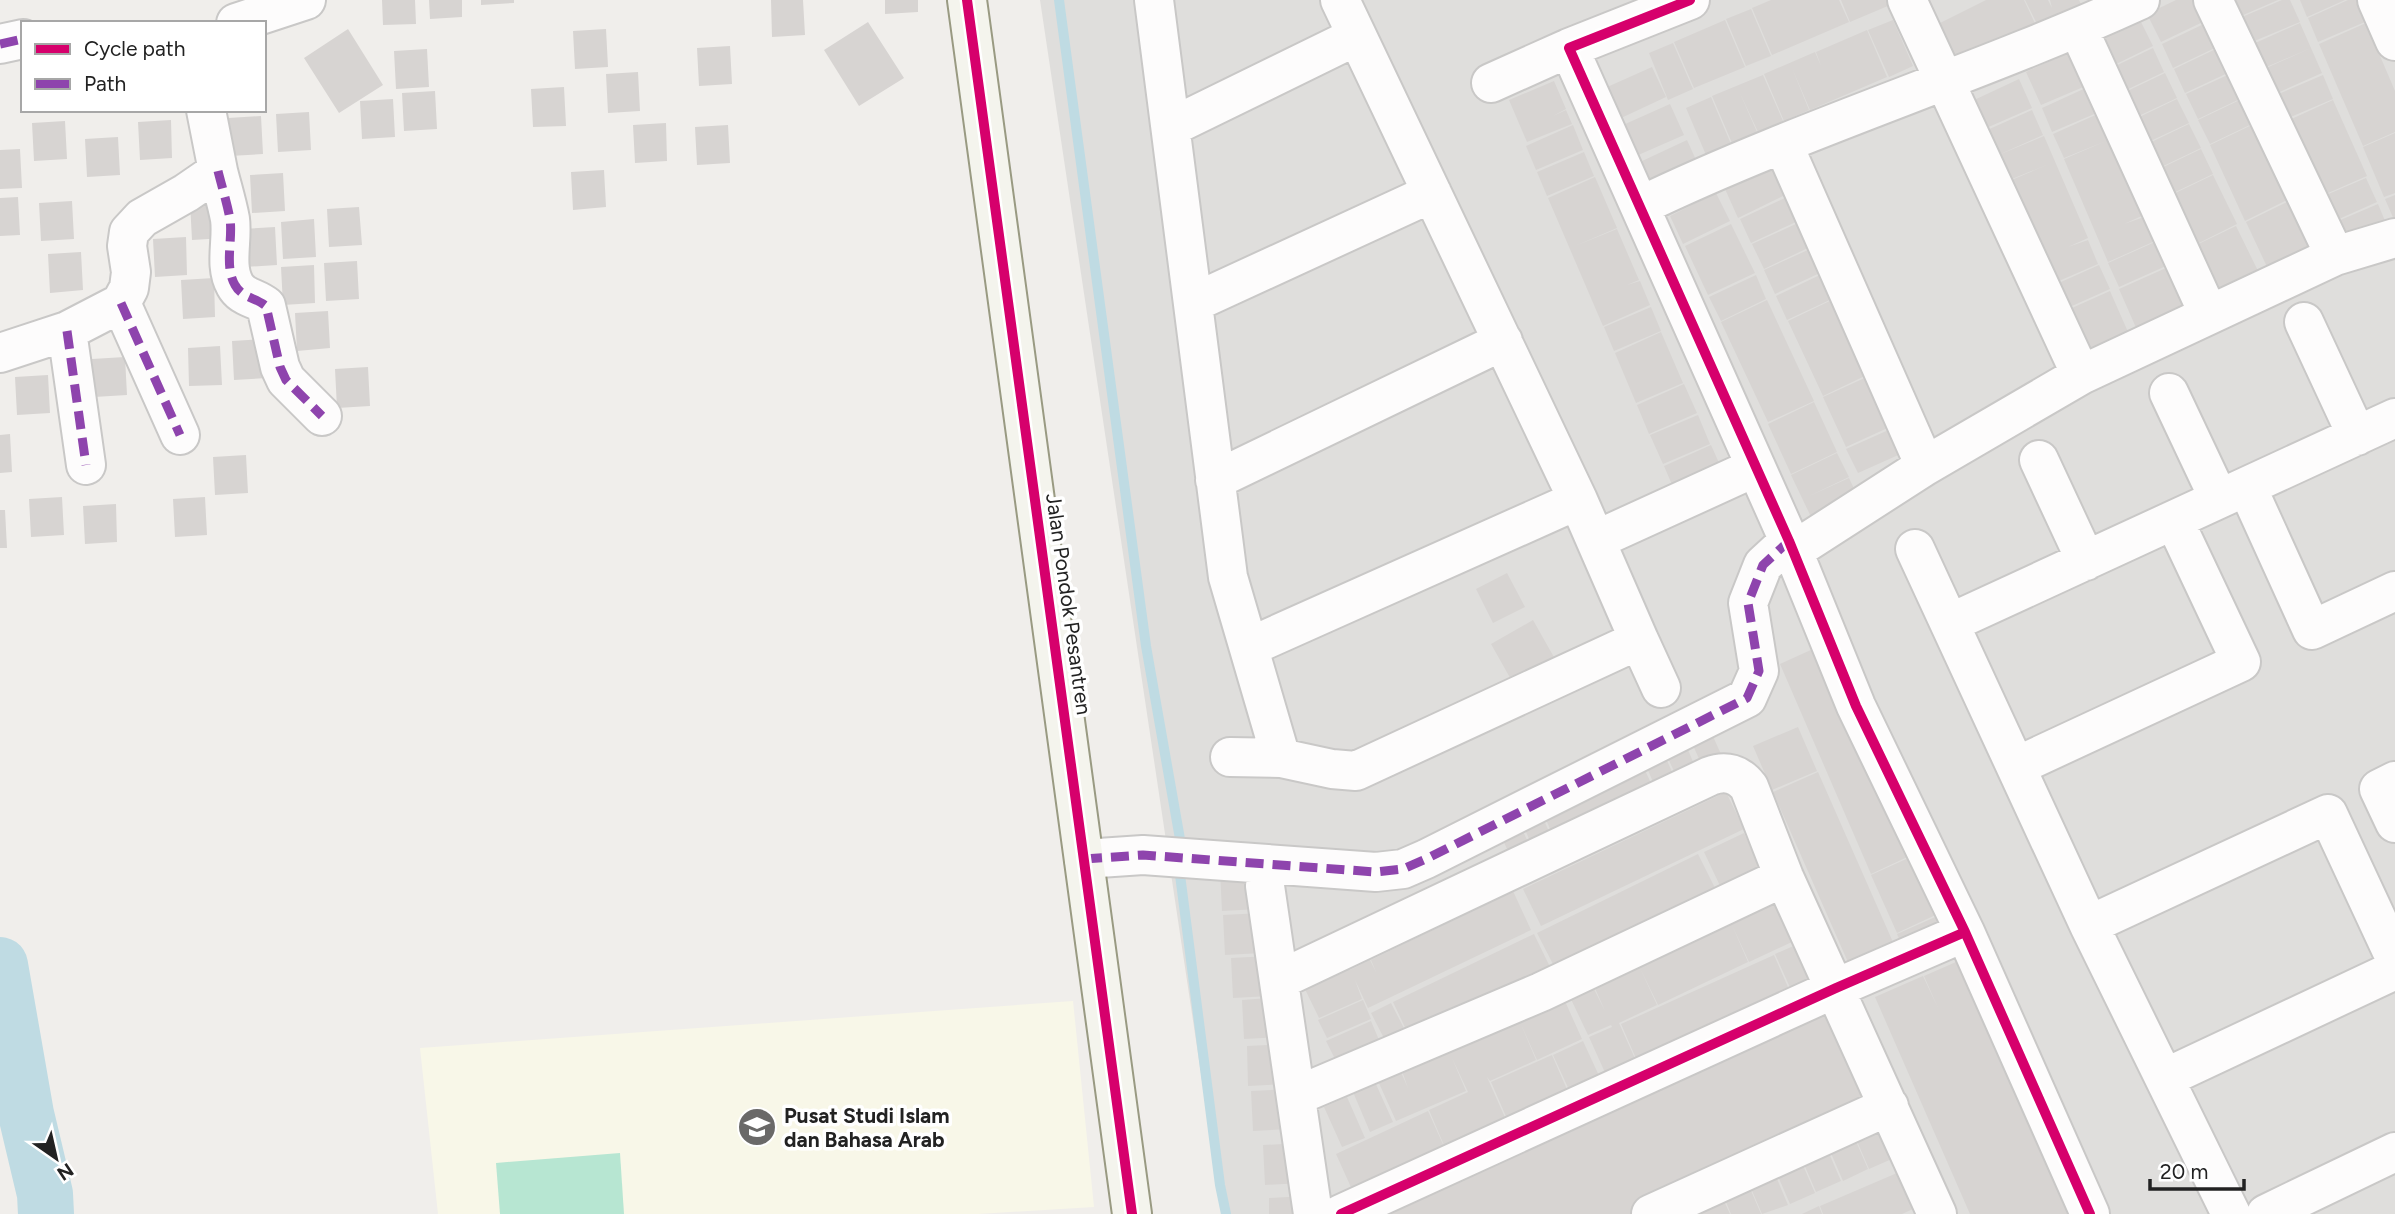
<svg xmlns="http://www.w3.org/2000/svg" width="2395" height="1214" font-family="Figtree,sans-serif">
	<rect width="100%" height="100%" fill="#f0eeeb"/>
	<path fill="#dfdedc" d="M 1040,0 L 2395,0 L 2395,1214 L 1222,1214 Z"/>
	<path fill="#f8f7e8" d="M 1073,1001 L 1094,1207 L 978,1214 L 438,1214 L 420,1048 Z"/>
	<path fill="#b7e6d2" d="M 620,1153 L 624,1214 L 500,1214 L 496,1163 Z"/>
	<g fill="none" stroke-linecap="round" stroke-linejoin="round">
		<path stroke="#bfdbe3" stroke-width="10" d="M 1059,0 L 1146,646 L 1180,839
			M 1179,867 L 1220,1185 L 1226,1214"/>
		<path stroke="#bfdbe3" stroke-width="56" d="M 0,965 L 26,1114 L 45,1194 L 46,1214"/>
	</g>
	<path fill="#d7d4d2" d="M 382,0 L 415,0 L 416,24 L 383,25 Z
		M 429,0 L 462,0 L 462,17 L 430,19 Z
		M 481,0 L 514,0 L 514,3 L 481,5 Z
		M 771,0 L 803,0 L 805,35 L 772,37 Z
		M 885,0 L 918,0 L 918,12 L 885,14 Z
		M 1771,0 L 1839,0 L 1849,22 L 1772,55 L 1752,8 Z
		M 1841,0 L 1902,0 L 1850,22 Z
		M 1986,0 L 2024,0 L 2039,32 L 1949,74 L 1928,29 Z
		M 2025,0 L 2048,0 L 2052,8 L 2050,0 L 2079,0 L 2084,10 L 2040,30 Z
		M 2176,0 L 2198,0 L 2207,20 L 2161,42 L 2147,14 Z
		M 2234,0 L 2278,0 L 2241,16 Z
		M 2282,0 L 2290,0 L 2300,22 L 2252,42 L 2242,17 Z
		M 2300,0 L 2345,0 L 2307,17 Z
		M 2348,0 L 2356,0 L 2365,22 L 2318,42 L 2308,18 Z
		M 1751,9 L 1771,56 L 1746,66 L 1726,19 Z
		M 2139,18 L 2153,46 L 2106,69 L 2092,40 Z
		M 1725,20 L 1745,67 L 1694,88 L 1674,42 Z
		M 1893,20 L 1913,66 L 1889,77 L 1868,30 Z
		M 868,22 L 904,78 L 859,106 L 824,50 Z
		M 2208,22 L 2219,46 L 2173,68 L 2162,44 Z
		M 2300,23 L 2311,48 L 2264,68 L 2253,44 Z
		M 2366,23 L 2395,91 L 2395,132 L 2363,146 L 2319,44 Z
		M 348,29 L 383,85 L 339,113 L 304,58 Z
		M 606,29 L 608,67 L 575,69 L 573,31 Z
		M 1867,30 L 1887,77 L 1810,110 L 1792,68 L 1809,110 L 1784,121 L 1764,74 L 1815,52 L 1821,66 L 1816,52 Z
		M 1673,43 L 1693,89 L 1668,100 L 1649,53 Z
		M 730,46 L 732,84 L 699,86 L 697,48 Z
		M 2220,47 L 2232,71 L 2185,93 L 2174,69 Z
		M 2153,48 L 2164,72 L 2118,94 L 2107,70 Z
		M 2311,48 L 2322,73 L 2275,94 L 2264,69 Z
		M 427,49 L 429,87 L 396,89 L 394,51 Z
		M 2072,51 L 2088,85 L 2041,105 L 2026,72 Z
		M 1652,67 L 1666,97 L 1619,119 L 1605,88 Z
		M 638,72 L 640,111 L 608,113 L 606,74 Z
		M 2165,73 L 2177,98 L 2130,120 L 2119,95 Z
		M 2232,73 L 2244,97 L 2198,119 L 2186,94 Z
		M 1763,75 L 1783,121 L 1758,132 L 1739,91 L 1757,132 L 1732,143 L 1712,96 Z
		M 2323,75 L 2333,99 L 2286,119 L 2276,95 Z
		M 2019,79 L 2032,108 L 1984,129 L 1972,101 Z
		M 1554,81 L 1566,109 L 1553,116 L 1566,110 L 1572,124 L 1527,142 L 1509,100 Z
		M 564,87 L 566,126 L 533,127 L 531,89 Z
		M 2088,87 L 2099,112 L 2052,132 L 2042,108 Z
		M 435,91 L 437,129 L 404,131 L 402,93 Z
		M 1711,97 L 1731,144 L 1706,155 L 1686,108 Z
		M 2244,98 L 2256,122 L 2210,144 L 2198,120 Z
		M 393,99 L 395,137 L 362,139 L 360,101 Z
		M 2177,99 L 2189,123 L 2142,145 L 2131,121 Z
		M 2333,100 L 2367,176 L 2319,197 L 2287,121 Z
		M 1670,104 L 1684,135 L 1636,156 L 1623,125 Z
		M 2032,110 L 2043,135 L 1996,156 L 1985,131 Z
		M 309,112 L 311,150 L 278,152 L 276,114 Z
		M 2100,113 L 2144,215 L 2124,224 L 2144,217 L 2155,241 L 2108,262 L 2064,159 L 2106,141 L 2064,158 L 2053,134 Z
		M 261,116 L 263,154 L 230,156 L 228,118 Z
		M 171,120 L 172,158 L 140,160 L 138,122 Z
		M 65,121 L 67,159 L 34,161 L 32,123 Z
		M 666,123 L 667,161 L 635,163 L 633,125 Z
		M 2256,123 L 2291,198 L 2245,221 L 2210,145 Z
		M 2189,124 L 2201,148 L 2155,170 L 2143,146 Z
		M 728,125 L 730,163 L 697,165 L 695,127 Z
		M 1573,125 L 1583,150 L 1536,170 L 1526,146 Z
		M 2395,133 L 2395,193 L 2384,197 L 2363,147 Z
		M 2044,136 L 2088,238 L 2068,247 L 2088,240 L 2098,264 L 2052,284 L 2007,182 L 2049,164 L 2007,181 L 1996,156 Z
		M 118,137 L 120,175 L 87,177 L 85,139 Z
		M 1687,140 L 1701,171 L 1654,192 L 1640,162 Z
		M 20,149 L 22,188 L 0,189 L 0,150 Z
		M 2201,149 L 2213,174 L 2167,196 L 2155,171 Z
		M 1584,152 L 1594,176 L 1547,196 L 1537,172 Z
		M 1771,167 L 1785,195 L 1738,218 L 1725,189 Z
		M 604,170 L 606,207 L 573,210 L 571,172 Z
		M 283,173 L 285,211 L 252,213 L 250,175 Z
		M 2213,175 L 2237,224 L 2191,247 L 2167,197 Z
		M 1595,177 L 1617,228 L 1575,246 L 1617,229 L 1639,280 L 1627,285 L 1640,281 L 1650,305 L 1603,326 L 1548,198 Z
		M 2366,178 L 2377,202 L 2330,223 L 2319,198 Z
		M 1716,193 L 1730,221 L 1683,244 L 1670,216 Z
		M 2395,195 L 2395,222 L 2385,199 Z
		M 18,197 L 20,235 L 0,236 L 0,198 Z
		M 1787,197 L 1798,221 L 1751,243 L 1740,219 Z
		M 223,200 L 225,238 L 192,240 L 190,202 Z
		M 2291,200 L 2315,249 L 2269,271 L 2246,222 Z
		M 72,201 L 74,239 L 41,241 L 39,203 Z
		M 2378,204 L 2388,228 L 2341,248 L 2331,224 Z
		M 359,207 L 362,245 L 329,247 L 327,209 Z
		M 314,219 L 316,257 L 283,259 L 281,222 Z
		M 1798,223 L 1810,247 L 1764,269 L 1752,244 Z
		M 1731,224 L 1755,273 L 1708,295 L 1685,246 Z
		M 2236,226 L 2260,275 L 2214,298 L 2190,248 Z
		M 275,227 L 277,265 L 244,267 L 242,229 Z
		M 186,237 L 187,275 L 155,277 L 153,239 Z
		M 2155,242 L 2166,266 L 2119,287 L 2108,263 Z
		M 1810,249 L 1822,272 L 1775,294 L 1764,270 Z
		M 81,252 L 83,290 L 50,293 L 48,254 Z
		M 357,261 L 359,299 L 326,301 L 324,263 Z
		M 314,265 L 315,303 L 283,305 L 281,267 Z
		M 2099,265 L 2110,289 L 2063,310 L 2052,286 Z
		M 2166,268 L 2188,318 L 2141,339 L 2119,289 Z
		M 1822,274 L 1834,298 L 1787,320 L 1776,296 Z
		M 1756,275 L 1766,299 L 1721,321 L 1709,297 Z
		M 214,278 L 215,317 L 183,319 L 181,280 Z
		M 2110,291 L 2132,341 L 2084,362 L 2063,312 Z
		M 1834,299 L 1869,374 L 1823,396 L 1788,321 Z
		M 1767,300 L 1814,401 L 1768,422 L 1721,322 Z
		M 1651,307 L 1661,331 L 1614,351 L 1604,327 Z
		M 328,311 L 330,348 L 297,351 L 295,313 Z
		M 1661,332 L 1683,383 L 1636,403 L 1615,353 Z
		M 265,339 L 267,378 L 234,380 L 232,341 Z
		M 220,346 L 222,385 L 189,386 L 188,348 Z
		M 125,357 L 127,395 L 94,397 L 92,359 Z
		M 368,367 L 370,406 L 337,408 L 335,369 Z
		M 48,375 L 50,413 L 17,415 L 15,377 Z
		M 1869,376 L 1892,426 L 1846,447 L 1823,397 Z
		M 1684,384 L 1697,413 L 1649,434 L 1637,405 Z
		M 1814,402 L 1837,452 L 1791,474 L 1768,424 Z
		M 1698,415 L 1710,444 L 1663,464 L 1650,435 Z
		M 1893,428 L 1905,452 L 1858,473 L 1846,449 Z
		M 10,434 L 12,472 L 0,473 L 0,435 Z
		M 1711,445 L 1724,474 L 1676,494 L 1664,466 Z
		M 1837,453 L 1849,477 L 1807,497 L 1849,478 L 1858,497 L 1812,519 L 1791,475 Z
		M 246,455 L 248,493 L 215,495 L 213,457 Z
		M 62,497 L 64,535 L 31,537 L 29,499 Z
		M 205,497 L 207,535 L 175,537 L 173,499 Z
		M 116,504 L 117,542 L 85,544 L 83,506 Z
		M 0,510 L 5,510 L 7,548 L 0,548 Z
		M 1507,573 L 1525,607 L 1493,623 L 1476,589 Z
		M 1533,620 L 1555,659 L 1513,683 L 1491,644 Z
		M 1824,644 L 1916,853 L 1871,874 L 1780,664 Z
		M 1798,727 L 1817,771 L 1772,790 L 1753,746 Z
		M 1711,732 L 1725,763 L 1705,772 L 1691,741 Z
		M 1686,745 L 1699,776 L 1680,784 L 1666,754 Z
		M 1664,754 L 1678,785 L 1658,794 L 1645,763 Z
		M 1643,766 L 1657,796 L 1557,845 L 1544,815 Z
		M 1818,772 L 1896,949 L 1851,969 L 1773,792 Z
		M 1726,792 L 1744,829 L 1541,926 L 1523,889 Z
		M 1542,816 L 1556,847 L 1536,855 L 1523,825 Z
		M 1521,827 L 1535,857 L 1515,866 L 1501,836 Z
		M 1744,833 L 1762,870 L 1722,890 L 1704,852 Z
		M 1698,854 L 1717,892 L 1556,970 L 1537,933 Z
		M 1915,855 L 1942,912 L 1897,933 L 1871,875 Z
		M 1258,869 L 1259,909 L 1222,911 L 1220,870 Z
		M 1513,891 L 1531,930 L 1368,1008 L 1355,980 L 1362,999 L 1319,1018 L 1301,981 L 1346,962 L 1350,970 L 1370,960 L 1376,972 L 1371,960 Z
		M 1777,901 L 1794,941 L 1749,962 L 1732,925 L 1748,962 L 1658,1005 L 1640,968 L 1657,1005 L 1619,1023 L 1637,1063 L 1607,1077 L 1589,1037 L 1612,1027 L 1611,1025 L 1588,1035 L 1569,995 L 1592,985 L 1605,1011 L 1594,986 Z
		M 1261,913 L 1262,953 L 1225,955 L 1223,915 Z
		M 1942,914 L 1950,933 L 1905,953 L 1897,934 Z
		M 1534,934 L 1552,971 L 1411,1040 L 1393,1002 Z
		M 1805,941 L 1823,980 L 1793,994 L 1775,954 Z
		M 1774,955 L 1791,994 L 1638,1063 L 1621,1024 Z
		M 1972,955 L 2083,1214 L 1970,1214 L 1875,997 L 1923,976 L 1938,1008 L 1924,976 Z
		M 1269,956 L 1270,996 L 1233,998 L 1231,958 Z
		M 1280,997 L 1281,1037 L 1244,1039 L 1242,1000 Z
		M 1564,999 L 1582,1039 L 1537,1060 L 1520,1022 L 1536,1060 L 1490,1081 L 1487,1077 L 1507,1122 L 1446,1150 L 1429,1110 L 1468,1092 L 1452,1058 L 1466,1091 L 1396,1121 L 1378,1081 L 1400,1070 L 1408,1088 L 1402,1071 Z
		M 1363,1000 L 1371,1019 L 1327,1038 L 1318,1020 Z
		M 1391,1003 L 1410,1040 L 1390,1050 L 1371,1013 Z
		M 1836,1004 L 1882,1102 L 1652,1205 L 1631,1214 L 1366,1214 Z
		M 1371,1021 L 1379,1040 L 1335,1059 L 1326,1041 Z
		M 1583,1041 L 1601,1080 L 1571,1094 L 1553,1055 Z
		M 1284,1044 L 1285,1084 L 1248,1086 L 1247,1046 Z
		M 1552,1055 L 1569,1094 L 1508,1121 L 1491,1082 Z
		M 1375,1082 L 1393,1122 L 1370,1132 L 1353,1092 Z
		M 1289,1089 L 1290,1129 L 1253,1131 L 1251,1091 Z
		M 1347,1097 L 1365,1138 L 1342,1147 L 1324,1107 Z
		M 1428,1111 L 1446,1151 L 1354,1194 L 1336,1154 Z
		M 1879,1121 L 1894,1158 L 1869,1169 L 1853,1132 Z
		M 1852,1132 L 1868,1169 L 1843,1181 L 1827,1144 Z
		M 1301,1143 L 1302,1183 L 1265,1185 L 1263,1145 Z
		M 1825,1144 L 1841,1181 L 1816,1192 L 1800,1155 Z
		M 1799,1156 L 1815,1193 L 1790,1204 L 1774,1167 Z
		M 1772,1167 L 1788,1205 L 1762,1214 L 1747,1179 Z
		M 1897,1173 L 1913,1209 L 1902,1214 L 1823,1214 L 1820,1206 Z
		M 1746,1179 L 1761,1214 L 1731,1214 L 1721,1190 Z
		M 1719,1190 L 1730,1214 L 1699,1214 L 1694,1202 Z
		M 1306,1196 L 1307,1214 L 1269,1214 L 1269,1198 Z
		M 1819,1206 L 1822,1214 L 1802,1214 Z"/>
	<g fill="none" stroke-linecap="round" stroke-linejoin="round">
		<defs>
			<path id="street" d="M 1154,0 L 1228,577 L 1281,758
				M 1690,0 L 1569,48 L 1789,541 L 1856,706 L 1965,932 L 2090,1214
				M 1907,0 L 2081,375
				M 2213,0 L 2335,256
				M 2377,0 L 2395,41
				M 236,23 L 306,0
				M 2078,28 L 2209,315
				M 0,44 L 23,39
				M 1491,83 L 1569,48
				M 1171,127 L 1357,36
				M 1783,144 L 1925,466
				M 218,171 C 222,187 227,203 230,219 C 233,240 224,266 235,285 C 242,298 255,297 266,306 L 280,367 L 286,380 L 322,416
				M 1640,206 C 1802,128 1976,75 2140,0
				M 121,303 L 180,435
				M 1193,303 L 1432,193
				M 2304,322 L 2357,436
				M 67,331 L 86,465
				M 0,353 L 67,331 L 121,303 L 129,288 L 131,272 L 127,246 L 129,232 L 142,218 L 186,193 L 218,171 L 206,110
				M 2169,393 L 2219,499
				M 2039,460 L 2086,561
				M 1215,480 L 1503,341
				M 2247,487 L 2312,630 L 2395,591
				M 1596,540 L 1756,467
				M 1915,549 L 2089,925 L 2231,1214
				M 1793,551 L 1925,466 L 2081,375 L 2335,256 L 2395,238
				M 1950,623 L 2395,418
				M 1639,640 L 1661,688
				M 1249,647 L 1578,500
				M 1230,757 L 1281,758 L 1332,769 L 1356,771 L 1639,640 L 1578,500 L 1340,0
				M 2017,766 L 2241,662 L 2174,520
				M 2395,781 L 2379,789 L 2395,823
				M 1084,859 L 1143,855 L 1376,872 L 1403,869 L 1426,859 L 1747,698 L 1759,671 L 1748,603 L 1763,565 L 1789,541
				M 1265,886 L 1313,1214
				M 2089,925 L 2328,814 L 2395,958
				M 1279,980 L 1710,776 C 1726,770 1739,774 1749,787 L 1784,877 L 1937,1214
				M 2165,1078 L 2395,970
				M 1296,1096 L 1541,992 L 1784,877
				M 1341,1214 L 1836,988 L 1965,932
				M 1651,1214 L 1889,1106
				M 2266,1214 L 2395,1152"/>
			<path id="secondary" d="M 967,0 L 1132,1214"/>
		</defs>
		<use href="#street" stroke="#c9c8c7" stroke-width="42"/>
		<use href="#secondary" stroke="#999a82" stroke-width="42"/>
		<use href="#street" stroke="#fdfcfc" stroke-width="38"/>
		<use href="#secondary" stroke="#f4f4ed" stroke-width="38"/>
		<path stroke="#8e44ad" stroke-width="9" stroke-dasharray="18 9" stroke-linecap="butt" d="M 0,44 L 23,39
			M 218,171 C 222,187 227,203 230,219 C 233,240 224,266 235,285 C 242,298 255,297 266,306 L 280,367 L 286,380 L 322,416
			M 121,303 L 180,435
			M 67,331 L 86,465
			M 1084,859 L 1143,855 L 1376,872 L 1403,869 L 1426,859 L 1747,698 L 1759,671 L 1748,603 L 1763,565 L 1789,541"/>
		<defs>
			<path id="cycleway" d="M 967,0 L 1132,1214
				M 1690,0 L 1569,48 L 1789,541 L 1856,706 L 1965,932 L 2090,1214
				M 1341,1214 L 1836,988 L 1965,932"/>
		</defs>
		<use href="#cycleway" stroke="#fff" stroke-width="15"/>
		<use href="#cycleway" stroke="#d6006c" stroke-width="10"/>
	</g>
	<defs>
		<symbol id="university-disc" viewBox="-11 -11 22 22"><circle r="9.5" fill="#6a6968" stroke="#fff"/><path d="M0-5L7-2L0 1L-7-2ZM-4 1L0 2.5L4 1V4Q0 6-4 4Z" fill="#fff"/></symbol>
	</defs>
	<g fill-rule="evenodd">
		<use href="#university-disc" x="735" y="1105" width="44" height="44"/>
	</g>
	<g text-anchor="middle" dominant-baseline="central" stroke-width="7" stroke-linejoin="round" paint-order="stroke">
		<g font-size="21" fill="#222" stroke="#fff">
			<text transform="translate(1069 604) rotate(82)">Jalan Pondok Pesantren</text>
		</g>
		<g font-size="21" font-weight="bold" fill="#222" stroke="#fff" text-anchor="start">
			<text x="784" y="1115">Pusat Studi Islam<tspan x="784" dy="24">dan Bahasa Arab</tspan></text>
		</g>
	</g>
	<rect x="21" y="21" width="245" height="91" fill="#ffffff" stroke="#a7a7a7" stroke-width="2"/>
	<rect x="35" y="44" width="35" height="10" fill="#d6006c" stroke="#a7a7a7" stroke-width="2"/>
	<text x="84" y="56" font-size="21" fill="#222222">Cycle path</text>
	<rect x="35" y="79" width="35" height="10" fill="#8e44ad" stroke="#a7a7a7" stroke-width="2"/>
	<text x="84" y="91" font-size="21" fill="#222222">Path</text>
	<g transform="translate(56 1158) rotate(146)" stroke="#ffffff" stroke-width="5" paint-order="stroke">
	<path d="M0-5L12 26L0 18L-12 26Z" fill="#222222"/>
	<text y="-10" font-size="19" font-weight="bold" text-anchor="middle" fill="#222222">N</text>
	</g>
	<path d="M2150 1179v10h94v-10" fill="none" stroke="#222222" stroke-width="3.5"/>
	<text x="2160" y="1179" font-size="21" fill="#222222" stroke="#ffffff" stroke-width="5" paint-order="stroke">20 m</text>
</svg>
